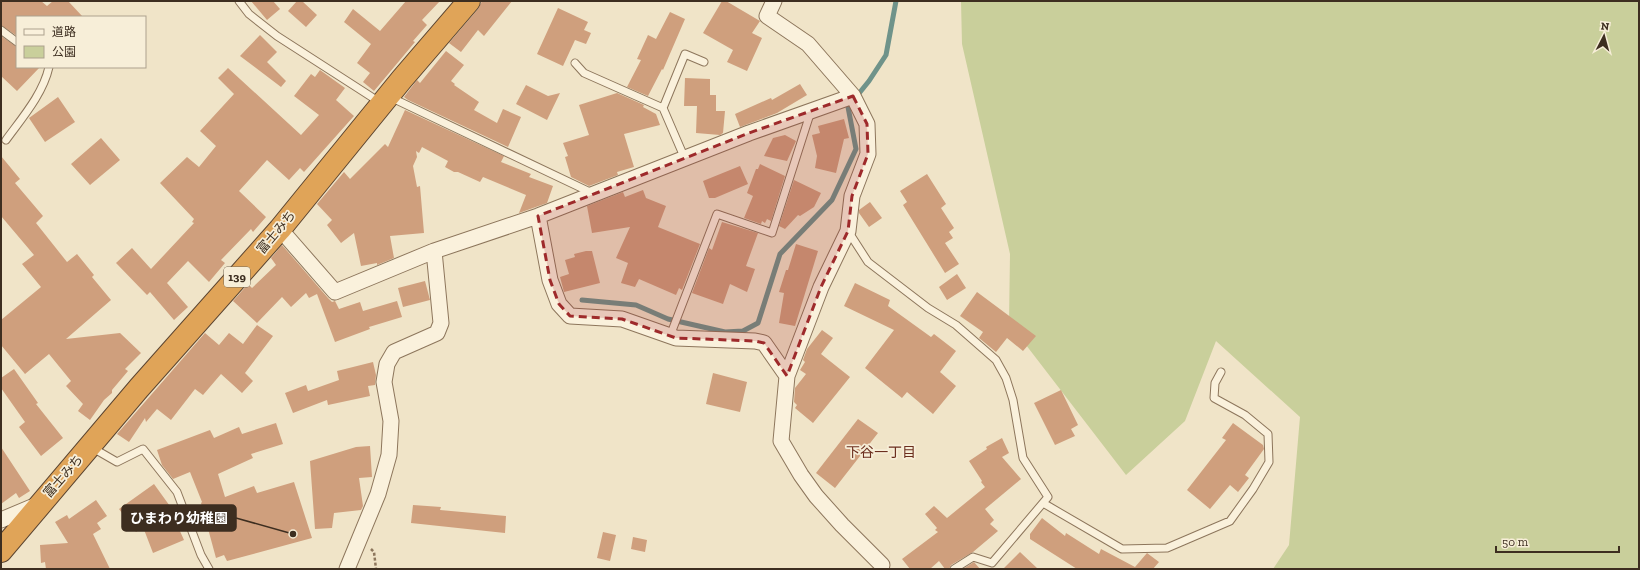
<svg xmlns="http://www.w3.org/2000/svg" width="1640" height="570" font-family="'Zilla Slab','Noto Sans JP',serif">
	<rect width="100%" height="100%" fill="#f0e4c8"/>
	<path fill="#c9cf9b" d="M 961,1 L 1639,1 L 1639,569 L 1273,569 L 1289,545 L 1300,417 L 1216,341 L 1185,421 L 1126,475 L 1009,323 L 1010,254 L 962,44 Z"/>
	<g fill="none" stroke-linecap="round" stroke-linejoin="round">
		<path stroke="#6f938a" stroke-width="5" d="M 582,300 L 636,305 L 668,319 L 725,332 L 743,331 L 758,323 L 780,254 L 832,200 L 856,149 L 848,107 L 869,81 L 886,55 L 896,1"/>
	</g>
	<path fill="#cf9f7d" d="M 1,1 L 41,1 L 47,6 L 53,1 L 68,1 L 83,17 L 17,17 L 17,36 L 1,25 Z
		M 251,1 L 273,1 L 280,9 L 267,20 Z
		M 297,1 L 302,1 L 317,15 L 306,27 L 288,11 Z
		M 406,1 L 440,1 L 422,20 L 427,25 L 413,41 L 415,42 L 374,91 L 363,82 L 370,73 L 357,63 L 371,44 L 344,22 L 353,9 L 380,31 Z
		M 482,1 L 512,1 L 484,36 L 478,30 L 461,52 L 449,43 L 478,9 Z
		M 722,1 L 726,1 L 760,21 L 752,33 L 762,38 L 747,71 L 727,62 L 733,50 L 703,33 Z
		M 558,8 L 588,22 L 584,30 L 591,33 L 586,44 L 575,40 L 563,66 L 537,54 Z
		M 670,12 L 685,19 L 663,70 L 662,69 L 648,96 L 627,87 L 641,60 L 637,59 L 648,35 L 656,39 Z
		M 260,35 L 277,52 L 267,62 L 286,81 L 281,87 L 240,56 Z
		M 1,36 L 17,47 L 17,67 L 40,67 L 17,91 L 1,76 Z
		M 446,51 L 464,65 L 451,81 L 455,84 L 454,85 L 479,102 L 474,110 L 497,123 L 503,109 L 521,117 L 508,147 L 408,100 L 404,97 L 417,80 L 420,83 Z
		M 228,68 L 301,135 L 319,115 L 294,96 L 311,74 L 315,77 L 320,70 L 345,88 L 336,100 L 354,116 L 304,172 L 300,168 L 289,180 L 267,160 L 239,191 L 266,217 L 253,232 L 251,229 L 221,260 L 225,263 L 209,282 L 188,261 L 167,283 L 188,307 L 174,320 L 150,292 L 147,295 L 116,263 L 132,248 L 151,269 L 194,223 L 192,222 L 194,219 L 160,183 L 187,157 L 199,167 L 216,146 L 200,131 L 234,94 L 218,78 Z
		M 685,78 L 710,79 L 710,95 L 716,95 L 716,111 L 725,111 L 723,133 L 720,135 L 696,133 L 697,106 L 684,106 Z
		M 800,84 L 807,95 L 777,113 L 740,127 L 735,114 L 771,98 L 772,100 Z
		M 526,85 L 548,96 L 560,93 L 547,120 L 516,104 Z
		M 617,93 L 644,105 L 643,107 L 656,114 L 660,125 L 624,134 L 634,167 L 617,172 L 618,175 L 589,186 L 571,177 L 565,157 L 568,156 L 563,143 L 589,135 L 579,105 Z
		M 58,97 L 75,122 L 45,142 L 29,118 Z
		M 405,110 L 504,156 L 501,162 L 531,174 L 529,177 L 553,186 L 547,203 L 519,213 L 526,195 L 483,177 L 480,182 L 458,172 L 454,172 L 445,167 L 448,161 L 422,147 L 419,153 L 416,151 L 417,157 L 413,166 L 417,187 L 420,186 L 424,233 L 390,236 L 394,258 L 377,265 L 377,263 L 361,266 L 354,233 L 341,243 L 327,225 L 332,220 L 317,204 L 344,172 L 350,179 L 385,144 L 388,147 Z
		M 844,119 L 849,138 L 844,139 L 836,173 L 815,168 L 817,156 L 812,135 L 820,133 L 818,126 Z
		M 785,135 L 796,141 L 787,161 L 764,156 L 773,138 Z
		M 101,138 L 120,160 L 90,185 L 71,164 Z
		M 1,156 L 20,179 L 15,183 L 43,216 L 36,223 L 67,262 L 77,254 L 94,275 L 92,277 L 111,300 L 66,339 L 120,333 L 141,353 L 125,369 L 128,371 L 112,390 L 112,393 L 104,400 L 90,420 L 78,411 L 83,404 L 66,386 L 71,381 L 49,354 L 25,374 L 1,345 L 1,320 L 41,287 L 22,264 L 34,255 L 1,216 Z
		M 760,164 L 785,176 L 771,221 L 767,219 L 765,223 L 762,221 L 761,224 L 744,218 L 753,196 L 747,193 L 756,169 L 758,169 Z
		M 740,166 L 748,184 L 715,198 L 709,198 L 703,181 Z
		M 927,174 L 946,204 L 941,208 L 954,228 L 949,232 L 953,238 L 945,243 L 959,264 L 945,273 L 903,205 L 907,202 L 900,191 Z
		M 794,180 L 821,193 L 814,207 L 800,216 L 798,215 L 785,229 L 779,226 Z
		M 643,190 L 646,198 L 666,206 L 658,227 L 700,244 L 682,290 L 679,288 L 676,295 L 639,279 L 635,287 L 621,283 L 628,263 L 616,258 L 630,227 L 592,233 L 587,206 L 623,192 L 625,197 Z
		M 870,202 L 882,218 L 869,227 L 859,213 L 859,210 Z
		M 722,222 L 758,233 L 746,266 L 755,269 L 747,292 L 730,284 L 723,304 L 692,293 L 709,248 L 712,250 Z
		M 796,244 L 818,251 L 795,326 L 779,323 L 784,293 L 779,292 L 786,270 L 788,270 Z
		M 282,245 L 328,298 L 332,302 L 335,301 L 339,309 L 360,302 L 363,311 L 397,301 L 402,317 L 369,327 L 370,329 L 335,342 L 317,294 L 309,298 L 306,293 L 291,307 L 282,297 L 257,323 L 233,301 L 248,284 L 252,288 L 276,265 L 271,258 Z
		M 586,251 L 592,251 L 600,283 L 564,292 L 560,277 L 569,274 L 565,260 L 575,257 L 574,254 Z
		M 957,274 L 966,288 L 947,300 L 939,287 Z
		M 425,281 L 430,300 L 403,307 L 398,288 Z
		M 855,283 L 890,300 L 888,306 L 931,337 L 934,334 L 956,351 L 940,372 L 956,386 L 933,414 L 907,392 L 902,398 L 865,368 L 894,330 L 844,306 Z
		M 977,292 L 1036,336 L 1023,351 L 1007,338 L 996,352 L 979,338 L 983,332 L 960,316 Z
		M 257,325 L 273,336 L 245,373 L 253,381 L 242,393 L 221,374 L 203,395 L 195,389 L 171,420 L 157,409 L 146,422 L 145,418 L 129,442 L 117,434 L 205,333 L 219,345 L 229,333 L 243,344 Z
		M 822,330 L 833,338 L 821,354 L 850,377 L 813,423 L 795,408 L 797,405 L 794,402 L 795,388 L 806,374 L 800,370 L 805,362 L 803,360 L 807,349 Z
		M 373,362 L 376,375 L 375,385 L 368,386 L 370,396 L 328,405 L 327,400 L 293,413 L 285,393 L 306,385 L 308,391 L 339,380 L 337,371 Z
		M 14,369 L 38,403 L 36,404 L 63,438 L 41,456 L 19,427 L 25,422 L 1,388 L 1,378 Z
		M 713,373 L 747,382 L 740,412 L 706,404 Z
		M 1061,390 L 1078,425 L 1071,429 L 1075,436 L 1055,445 L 1034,403 Z
		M 858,419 L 878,433 L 835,488 L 816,473 Z
		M 276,423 L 283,444 L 251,454 L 253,458 L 218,474 L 225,497 L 254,486 L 257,493 L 294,482 L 312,538 L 227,561 L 224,555 L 216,558 L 201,503 L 202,502 L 190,472 L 173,479 L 162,465 L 157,450 L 210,430 L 214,438 L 239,427 L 242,434 Z
		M 1233,423 L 1263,445 L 1264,449 L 1245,475 L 1249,478 L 1238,492 L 1230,485 L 1210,509 L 1187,490 L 1226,440 L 1222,438 Z
		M 1002,438 L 1009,453 L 1002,457 L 1021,479 L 985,509 L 994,520 L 990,524 L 998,531 L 973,552 L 951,565 L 949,569 L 945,569 L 939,561 L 930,569 L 910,569 L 902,559 L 938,532 L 935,530 L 937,528 L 925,514 L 934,506 L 947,518 L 985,487 L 981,482 L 982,481 L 969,461 L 987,449 L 986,447 Z
		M 370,446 L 372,477 L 359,478 L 363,506 L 361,510 L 334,513 L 332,528 L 315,529 L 310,461 L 356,447 Z
		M 1,447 L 30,491 L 19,498 L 16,493 L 1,504 Z
		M 154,484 L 185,527 L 179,529 L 184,540 L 153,553 L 143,527 L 136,532 L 119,509 Z
		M 96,500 L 107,516 L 97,523 L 101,529 L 93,534 L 110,569 L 46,569 L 45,562 L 41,563 L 40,545 L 68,543 L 55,522 L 67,515 L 69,519 Z
		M 413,505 L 441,507 L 440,510 L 506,516 L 505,533 L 411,523 Z
		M 1042,518 L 1065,536 L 1066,533 L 1099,554 L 1101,549 L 1135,567 L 1147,553 L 1159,562 L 1153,569 L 1077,569 L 1030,539 L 1030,534 Z
		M 603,532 L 616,535 L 610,561 L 597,558 Z
		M 633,537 L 647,540 L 645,552 L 631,549 Z
		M 1020,552 L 1038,569 L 1003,569 Z
		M 974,562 L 980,569 L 963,569 Z"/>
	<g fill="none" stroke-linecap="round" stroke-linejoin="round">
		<defs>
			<path id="lane" d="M 239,1 L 249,14 L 277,36 L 381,103
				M 1,30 L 17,42
				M 575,63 L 584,73 L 663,108
				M 390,97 L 592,193
				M 6,140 C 22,118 43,94 49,67
				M 685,159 L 663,108 L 685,54 L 704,62
				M 848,231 L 868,262 L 928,308 L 956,325 L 996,360 L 1006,378 L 1013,400 L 1023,458 L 1048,497 L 992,563 L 973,557 L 954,569
				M 670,336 L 717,214 L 772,233 L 811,111
				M 91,447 L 117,462 L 143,449 L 177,492 L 201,555 L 209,569
				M 1043,503 L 1122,549 L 1167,548 L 1230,521 L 1253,489 L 1269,462 L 1268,434 L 1245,415 L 1214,398 L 1215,383 L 1221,372"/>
			<path id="street" d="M 774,1 L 767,16 L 808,44 L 853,96 L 867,124 L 868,154 L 852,196 L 848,231 L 821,287 L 787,376 L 781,441 L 801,475 L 816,496 L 842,525 L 882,565
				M 538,216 L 550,280 L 559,304 L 570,316 L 622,319 L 676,338 L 755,341 L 764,343 L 787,376
				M 280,229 L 335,292 L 434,251 L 538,216 L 749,133 L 853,96
				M 1,520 L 39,504
				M 347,569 L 378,494 L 389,455 L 391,421 L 384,382 L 387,364 L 394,352 L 437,333 L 441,323 L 434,251"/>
			<path id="highway" d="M 1,551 L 139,388 L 280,229 L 402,79 L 469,1"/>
		</defs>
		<use href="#lane" stroke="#8d765c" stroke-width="9"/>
		<use href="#street" stroke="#8d765c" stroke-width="17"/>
		<use href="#highway" stroke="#5b4430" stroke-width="24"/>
		<path stroke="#8d765c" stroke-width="2.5" stroke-dasharray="3 2" stroke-linecap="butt" d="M 371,549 L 374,552 L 376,569"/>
		<use href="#lane" stroke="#faf1dc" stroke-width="7"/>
		<use href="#street" stroke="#faf1dc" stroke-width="15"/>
		<use href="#highway" stroke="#e0a458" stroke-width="22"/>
	</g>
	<path fill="#9e2a2b" fill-opacity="0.2" stroke="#9e2a2b" stroke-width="3" stroke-dasharray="8 5" stroke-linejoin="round" d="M 853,96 L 867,124 L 868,154 L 852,196 L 848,231 L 821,287 L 787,376 L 764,343 L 755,341 L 676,338 L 622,319 L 570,316 L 559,304 L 550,280 L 538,216 L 749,133 Z"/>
	<g text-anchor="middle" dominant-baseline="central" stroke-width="3.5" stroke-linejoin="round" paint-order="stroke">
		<rect fill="#f7eed8" stroke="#756857" stroke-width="1" x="224" y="267" width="26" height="20" rx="3"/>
		<g font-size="12" font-weight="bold" fill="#3d2e20">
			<text x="237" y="277">139</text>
		</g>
		<g font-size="13" fill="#3d2e20" stroke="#f7eed8">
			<text transform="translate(276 232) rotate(-50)">富士みち</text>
			<text transform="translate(63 476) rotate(-49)">富士みち</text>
		</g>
		<g font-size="14" fill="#6b2e1e" stroke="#f7eed8">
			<text x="881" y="452">下谷一丁目</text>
		</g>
	</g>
	<path fill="none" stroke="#3d2e20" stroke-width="1.5" d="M293 534L236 518"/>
	<circle fill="#3d2e20" stroke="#f7eed8" stroke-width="1.5" cx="293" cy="534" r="4"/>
	<rect fill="#3d2e20" stroke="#3d2e20" stroke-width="1.5" x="122" y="505" width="114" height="26" rx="4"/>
	<g font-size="14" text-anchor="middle" font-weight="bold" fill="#fff">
		<text x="179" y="523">ひまわり幼稚園</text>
	</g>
	<rect width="1640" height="570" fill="none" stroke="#3d2e20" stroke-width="4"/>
	<rect x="16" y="16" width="130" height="52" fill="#f7eed8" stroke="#ada18e"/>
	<rect x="24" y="29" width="20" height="6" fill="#faf1dc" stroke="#ada18e"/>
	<text x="52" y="36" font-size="12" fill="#3d2e20">道路</text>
	<rect x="24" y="46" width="20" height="12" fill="#c9cf9b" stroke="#ada18e"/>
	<text x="52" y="56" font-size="12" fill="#3d2e20">公園</text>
	<g transform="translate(1604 36) rotate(6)" stroke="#f7eed8" stroke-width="3" paint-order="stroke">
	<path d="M0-3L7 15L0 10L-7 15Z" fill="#3d2e20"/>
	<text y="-6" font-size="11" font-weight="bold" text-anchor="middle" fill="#3d2e20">N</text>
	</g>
	<path d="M1496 546v6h123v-6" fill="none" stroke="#3d2e20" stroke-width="2"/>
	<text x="1502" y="546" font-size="12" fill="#3d2e20" stroke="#f7eed8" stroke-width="3" paint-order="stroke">50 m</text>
</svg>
